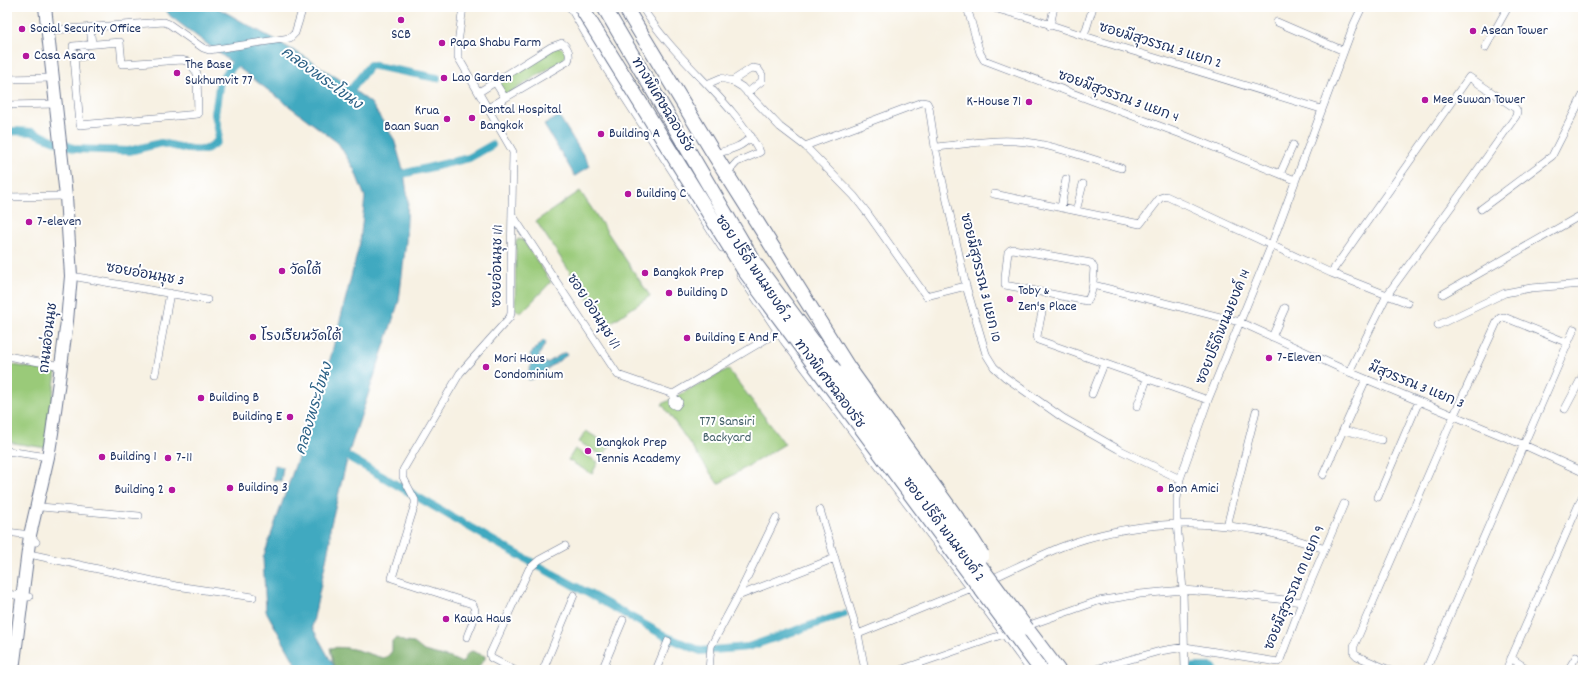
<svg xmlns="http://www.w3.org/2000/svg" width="1590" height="677" font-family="Dekko,'Playpen Sans Thai',sans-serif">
	<rect width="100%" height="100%" fill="#fff"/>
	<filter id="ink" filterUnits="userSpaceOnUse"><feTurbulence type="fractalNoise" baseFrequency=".025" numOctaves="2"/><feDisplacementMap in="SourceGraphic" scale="8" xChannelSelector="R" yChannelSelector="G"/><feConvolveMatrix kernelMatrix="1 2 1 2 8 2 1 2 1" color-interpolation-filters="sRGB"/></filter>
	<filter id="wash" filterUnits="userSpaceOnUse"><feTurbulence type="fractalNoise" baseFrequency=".012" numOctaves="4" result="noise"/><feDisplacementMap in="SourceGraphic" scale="16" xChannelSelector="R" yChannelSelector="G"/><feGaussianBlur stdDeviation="0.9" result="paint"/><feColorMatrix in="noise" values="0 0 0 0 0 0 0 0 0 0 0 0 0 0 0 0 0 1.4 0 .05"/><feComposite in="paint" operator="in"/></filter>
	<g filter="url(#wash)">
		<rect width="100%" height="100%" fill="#f7f1e3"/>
		<path fill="#9aca79" stroke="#5a7c6c" d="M 557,47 C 562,47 564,49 566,54 L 564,59 L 506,95 L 497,83 Z
			M 580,191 L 650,296 L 606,326 L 536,221 Z
			M 518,239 L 523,240 L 551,282 L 521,313 L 517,311 L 515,308 L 516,242 Z
			M 7,364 L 56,372 L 46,448 L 7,442 Z
			M 728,369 L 785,444 L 718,484 L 662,404 Z
			M 586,431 L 610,446 L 603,456 L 579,442 Z
			M 575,449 L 598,462 L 592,474 L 568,460 Z"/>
		<path fill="#7bae69" stroke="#4b6e64" d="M 397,638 L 405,642 L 414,643 L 424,651 L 451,658 L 462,663 L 468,653 L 472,651 L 485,656 L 485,659 L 476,670 L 337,670 L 333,663 L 330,648 C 349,645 365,653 383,658 L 388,656 L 392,651 L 392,641 Z"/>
		<path fill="#40a9c0" stroke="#2e6c8f" d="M 164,7 L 216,7 L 307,58 L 339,79 L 371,103 L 394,139 L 404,173 L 408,199 L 406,241 L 399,301 L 349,452 L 330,528 L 330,541 L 312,627 L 336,670 L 299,670 L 266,611 L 263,558 L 325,379 L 360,242 L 365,197 L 354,169 L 338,143 L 170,16 Z
			M 559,116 L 590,166 L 575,176 L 544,125 Z
			M 544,340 L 546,342 L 539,355 L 539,360 L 541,362 L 547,363 L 565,352 L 567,355 L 533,379 L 529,380 L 526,376 C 531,365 535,364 530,354 Z
			M 275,465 L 283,467 L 281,481 L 273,480 Z"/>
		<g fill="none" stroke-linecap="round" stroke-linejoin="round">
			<path stroke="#40a9c0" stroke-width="8" d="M 346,96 L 370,65 L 437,78
				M 7,132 L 15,131 L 32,132 L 76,149 L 129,151 L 161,143 L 188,149 L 205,150 L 217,142 L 219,133 L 215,114 L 220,80 L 241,58
				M 394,176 L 469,158 L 492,145
				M 340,452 L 497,543 L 667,637 L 701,651 L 748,647 L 844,614"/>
			<path stroke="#40a9c0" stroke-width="14" d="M 1194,670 L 1211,670"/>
		</g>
	</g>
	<g filter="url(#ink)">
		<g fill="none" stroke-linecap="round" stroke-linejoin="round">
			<defs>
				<path id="street" d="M 463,7 L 458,43 L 458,57 L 513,152 L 511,262 L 511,313 L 510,317 L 460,373 L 403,470 L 403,477 L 415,500 L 415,504 L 392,578 L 472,604 C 480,613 470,627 467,637
					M 570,7 L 605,67 L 722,248
					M 642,7 C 675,61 730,97 760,152 L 737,162 L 727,173
					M 967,7 L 980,53 L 984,60 L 1181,134 L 1295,180
					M 990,7 L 1030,18 L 1084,36 L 1321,109
					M 1277,22 L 1344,51
					M 1050,26 L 1054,7
					M 90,27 L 92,44
					M 53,30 L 164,22 L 169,24 L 203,48 L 209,50 L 290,38 L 295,33 L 303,7
					M 1084,36 L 1093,7
					M 120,42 L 122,64 L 182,60 L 189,62 L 197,73 L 198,114 L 80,125 L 73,46 Z
					M 1485,48 L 1508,7
					M 74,58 L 85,56 L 83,45
					M 7,79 L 52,78
					M 732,81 L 752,68 L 758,69 L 762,75 L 762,81 L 747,93
					M 495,82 L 505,98
					M 707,84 L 721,78 L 732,81 L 742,87 L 780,127 L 805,146 L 854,196 L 868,214 L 926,296 L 966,286
					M 479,92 L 551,47 L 562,43 C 568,47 571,55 568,61 L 488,108
					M 7,105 L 56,104
					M 805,146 L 922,102 L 927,103 L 929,107 L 935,147 L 966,286 L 986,354 L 994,367 L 1005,377 L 1063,418 L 1118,449 L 1180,479
					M 935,147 C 961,145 988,139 1015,141 C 1051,143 1087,158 1121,168
					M 714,154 C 728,150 742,148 751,136
					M 1280,174 L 1293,145
					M 994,194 L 1140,224 L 1160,198 L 1166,196 L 1331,273 L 1387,295 L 1464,189 L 1516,116 L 1517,111 L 1515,108 L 1469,77 L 1331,273
					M 7,197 L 66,196
					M 1061,208 L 1066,179
					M 1481,209 L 1552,156 L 1583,95
					M 1076,211 L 1083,184
					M 513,216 L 618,375 L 673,394 L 778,332
					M 1013,249 L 1091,263 L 1094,268 C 1093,278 1094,292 1087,301 L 1005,285 L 1005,277 L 1008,252 L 1010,250 Z
					M 740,275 L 784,341 L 971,589 L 1030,670
					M 77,277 L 207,300
					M 1093,285 L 1240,322 L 1349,372 L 1524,445 L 1583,472
					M 1443,294 L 1583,214
					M 1042,312 L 1037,336 L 1038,340 L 1208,400
					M 1438,325 L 1505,293 L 1531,288 L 1583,284
					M 1272,337 L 1285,308
					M 7,356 L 61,366
					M 1349,372 L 1387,295 L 1408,303
					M 155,374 L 170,293
					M 673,394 L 675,399 L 678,400 L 679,402 L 676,406 L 672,404 L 672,401 L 675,399
					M 1092,394 L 1104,364
					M 1137,407 L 1147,379
					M 1565,409 L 1583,375
					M 1343,430 L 1382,440
					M 7,451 L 48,457
					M 1323,475 L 1366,379
					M 1378,497 L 1419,401
					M 41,507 L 139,516
					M 820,510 L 858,634 L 865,670
					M 1227,526 L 1256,411
					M 7,532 L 30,535 L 36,542
					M 34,555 L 176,586 L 253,597
					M 989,580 C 1013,569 1037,557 1061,547 C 1130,521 1207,517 1279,535 C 1294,539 1310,544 1325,549
					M 7,594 L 29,597
					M 738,596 L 776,518
					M 1024,627 L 1098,601 L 1140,594 L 1183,590 L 1235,594 L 1302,602
					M 858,634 L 974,587
					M 1511,658 L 1529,670
					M 514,670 L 491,658 L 490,654 L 529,569 L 539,560 L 565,546
					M 543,670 L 574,595
					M 602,670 L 623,620
					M 656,670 L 668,641
					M 709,670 L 711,646 L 738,596 L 835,558
					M 900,670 L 1007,633
					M 1092,670 L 1160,651 L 1185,647 L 1278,662 L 1280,660 L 1302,602 L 1344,504
					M 1185,670 L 1183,590 L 1177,523 L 1177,499 L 1180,479 L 1208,400 L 1271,246 L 1354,24 L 1362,7
					M 1389,670 L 1357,656 L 1354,653 L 1354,646 L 1454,415 L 1497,322 L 1500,318 L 1504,317 L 1568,343
					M 1426,670 L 1574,329
					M 1506,670 L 1583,495
					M 1568,670 L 1576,657"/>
				<path id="primary" d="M 13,670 L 30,535 L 48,457 L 52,433 L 67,321 L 71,276 L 66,196 L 45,7"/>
				<path id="highway" d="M 625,7 L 714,154 L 848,367
					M 1027,629 L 1058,670"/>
			</defs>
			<use href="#street" stroke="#68738d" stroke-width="8"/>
			<use href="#primary" stroke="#68738d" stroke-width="14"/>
			<use href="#highway" stroke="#68738d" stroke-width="16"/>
			<use href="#street" stroke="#fff" stroke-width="7"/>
			<use href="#primary" stroke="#fff" stroke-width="12"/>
			<use href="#highway" stroke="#fff" stroke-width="14"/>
			<defs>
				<path id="highway-bridge" d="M 581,7 L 744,270 L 1041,670
					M 604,7 L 754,262 L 1027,629
					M 848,367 L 972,539 L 982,555"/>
			</defs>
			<use href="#highway-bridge" stroke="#68738d" stroke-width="16" stroke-linecap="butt"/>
			<use href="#highway-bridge" stroke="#fff" stroke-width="14"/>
		</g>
	</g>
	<g fill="#b5179e" stroke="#fff" stroke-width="1.5">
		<circle cx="401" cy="20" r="4"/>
		<circle cx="22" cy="29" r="4"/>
		<circle cx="1473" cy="31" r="4"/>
		<circle cx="442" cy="43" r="4"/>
		<circle cx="26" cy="56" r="4"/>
		<circle cx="177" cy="73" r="4"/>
		<circle cx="444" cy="78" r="4"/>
		<circle cx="1425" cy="100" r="4"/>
		<circle cx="1029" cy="102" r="4"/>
		<circle cx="472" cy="118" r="4"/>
		<circle cx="447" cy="119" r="4"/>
		<circle cx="601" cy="134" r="4"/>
		<circle cx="628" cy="194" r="4"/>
		<circle cx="29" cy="222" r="4"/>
		<circle cx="282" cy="271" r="4"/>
		<circle cx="645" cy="273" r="4"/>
		<circle cx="669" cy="293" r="4"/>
		<circle cx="1010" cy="299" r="4"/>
		<circle cx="253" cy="337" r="4"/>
		<circle cx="687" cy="338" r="4"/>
		<circle cx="1269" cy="358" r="4"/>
		<circle cx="486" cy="367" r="4"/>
		<circle cx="201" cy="398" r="4"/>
		<circle cx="290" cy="417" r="4"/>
		<circle cx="588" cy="451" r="4"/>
		<circle cx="102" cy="457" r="4"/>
		<circle cx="168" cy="458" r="4"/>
		<circle cx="230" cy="488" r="4"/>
		<circle cx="1160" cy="489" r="4"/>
		<circle cx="172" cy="490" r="4"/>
		<circle cx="446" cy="619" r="4"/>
	</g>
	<g text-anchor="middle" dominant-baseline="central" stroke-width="4" stroke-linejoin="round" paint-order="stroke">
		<g font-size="14" fill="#1b2f5e" stroke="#fff" text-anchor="start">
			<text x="30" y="29">Social Security Office</text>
			<text x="1481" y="31">Asean Tower</text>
			<text x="401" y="35" text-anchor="middle">SCB</text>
			<text x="450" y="43">Papa Shabu Farm</text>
			<text x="34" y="56">Casa Asara</text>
			<text x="185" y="65">The Base<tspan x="185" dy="16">Sukhumvit 77</tspan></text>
			<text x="452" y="78">Lao Garden</text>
			<text x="1433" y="100">Mee Suwan Tower</text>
			<text x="1021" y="102" text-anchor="end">K-House 71</text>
			<text x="480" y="110">Dental Hospital<tspan x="480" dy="16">Bangkok</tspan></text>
			<text x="439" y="111" text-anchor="end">Krua<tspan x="439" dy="16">Baan Suan</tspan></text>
			<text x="609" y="134">Building A</text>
			<text x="636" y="194">Building C</text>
			<text x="37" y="222">7-eleven</text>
			<text x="290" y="271">วัดใต้</text>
			<text x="653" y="273">Bangkok Prep</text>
			<text x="1018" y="291">Toby &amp;<tspan x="1018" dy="16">Zen's Place</tspan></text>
			<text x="677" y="293">Building D</text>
			<text x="261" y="337">โรงเรียนวัดใต้</text>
			<text x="695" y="338">Building E And F</text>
			<text x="1277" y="358">7-Eleven</text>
			<text x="494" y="359">Mori Haus<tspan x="494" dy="16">Condominium</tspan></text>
			<text x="209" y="398">Building B</text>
			<text x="282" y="417" text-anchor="end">Building E</text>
			<text x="596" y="443">Bangkok Prep<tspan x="596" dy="16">Tennis Academy</tspan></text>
			<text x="110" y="457">Building 1</text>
			<text x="176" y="458">7-11</text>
			<text x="238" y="488">Building 3</text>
			<text x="1168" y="489">Bon Amici</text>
			<text x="164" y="490" text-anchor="end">Building 2</text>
			<text x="454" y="619">Kawa Haus</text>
		</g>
		<g font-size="14" fill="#1b2f5e" stroke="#fff">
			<text transform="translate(1160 46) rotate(17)">ซอยมีสุวรรณ 3 แยก 2</text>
			<text transform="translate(1118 97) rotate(20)">ซอยมีสุวรรณ 3 แยก 4</text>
			<text transform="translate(662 105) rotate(59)">ทางพิเศษฉลองรัช</text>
			<text transform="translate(498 266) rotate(-89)">ซอยอ่อนนุช 1/1</text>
			<text transform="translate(753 269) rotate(56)">ซอย ปรีดี พนมยงค์ 2</text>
			<text transform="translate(145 275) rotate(10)">ซอยอ่อนนุช 3</text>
			<text transform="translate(980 278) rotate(76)">ซอยมีสุวรรณ 3 แยก 10</text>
			<text transform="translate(593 312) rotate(57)">ซอย อ่อนนุช 1/1</text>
			<text transform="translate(1224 327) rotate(-68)">ซอยปรีดีพนมยงค์ 14</text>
			<text transform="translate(49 338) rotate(-83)">ถนนอ่อนนุช</text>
			<text transform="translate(829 384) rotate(53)">ทางพิเศษฉลองรัช</text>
			<text transform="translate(1416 386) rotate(22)">มีสุวรรณ 3 แยก 3</text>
			<text transform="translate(943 530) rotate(53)">ซอย ปรีดี พนมยงค์ 2</text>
			<text transform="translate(1295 588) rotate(-67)">ซอยมีสุวรรณ ๓ แยก 9</text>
		</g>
		<g font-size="14" fill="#415e66" stroke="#fff">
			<text x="727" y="422">T77 Sansiri<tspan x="727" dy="16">Backyard</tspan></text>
		</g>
		<g font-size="15" font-style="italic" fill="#2a6085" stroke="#fff">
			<text transform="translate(321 79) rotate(36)">คลองพระโขนง</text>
			<text transform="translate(315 409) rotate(-73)">คลองพระโขนง</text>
		</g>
	</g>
	<rect width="1590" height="677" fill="none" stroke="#fff" stroke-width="24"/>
</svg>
